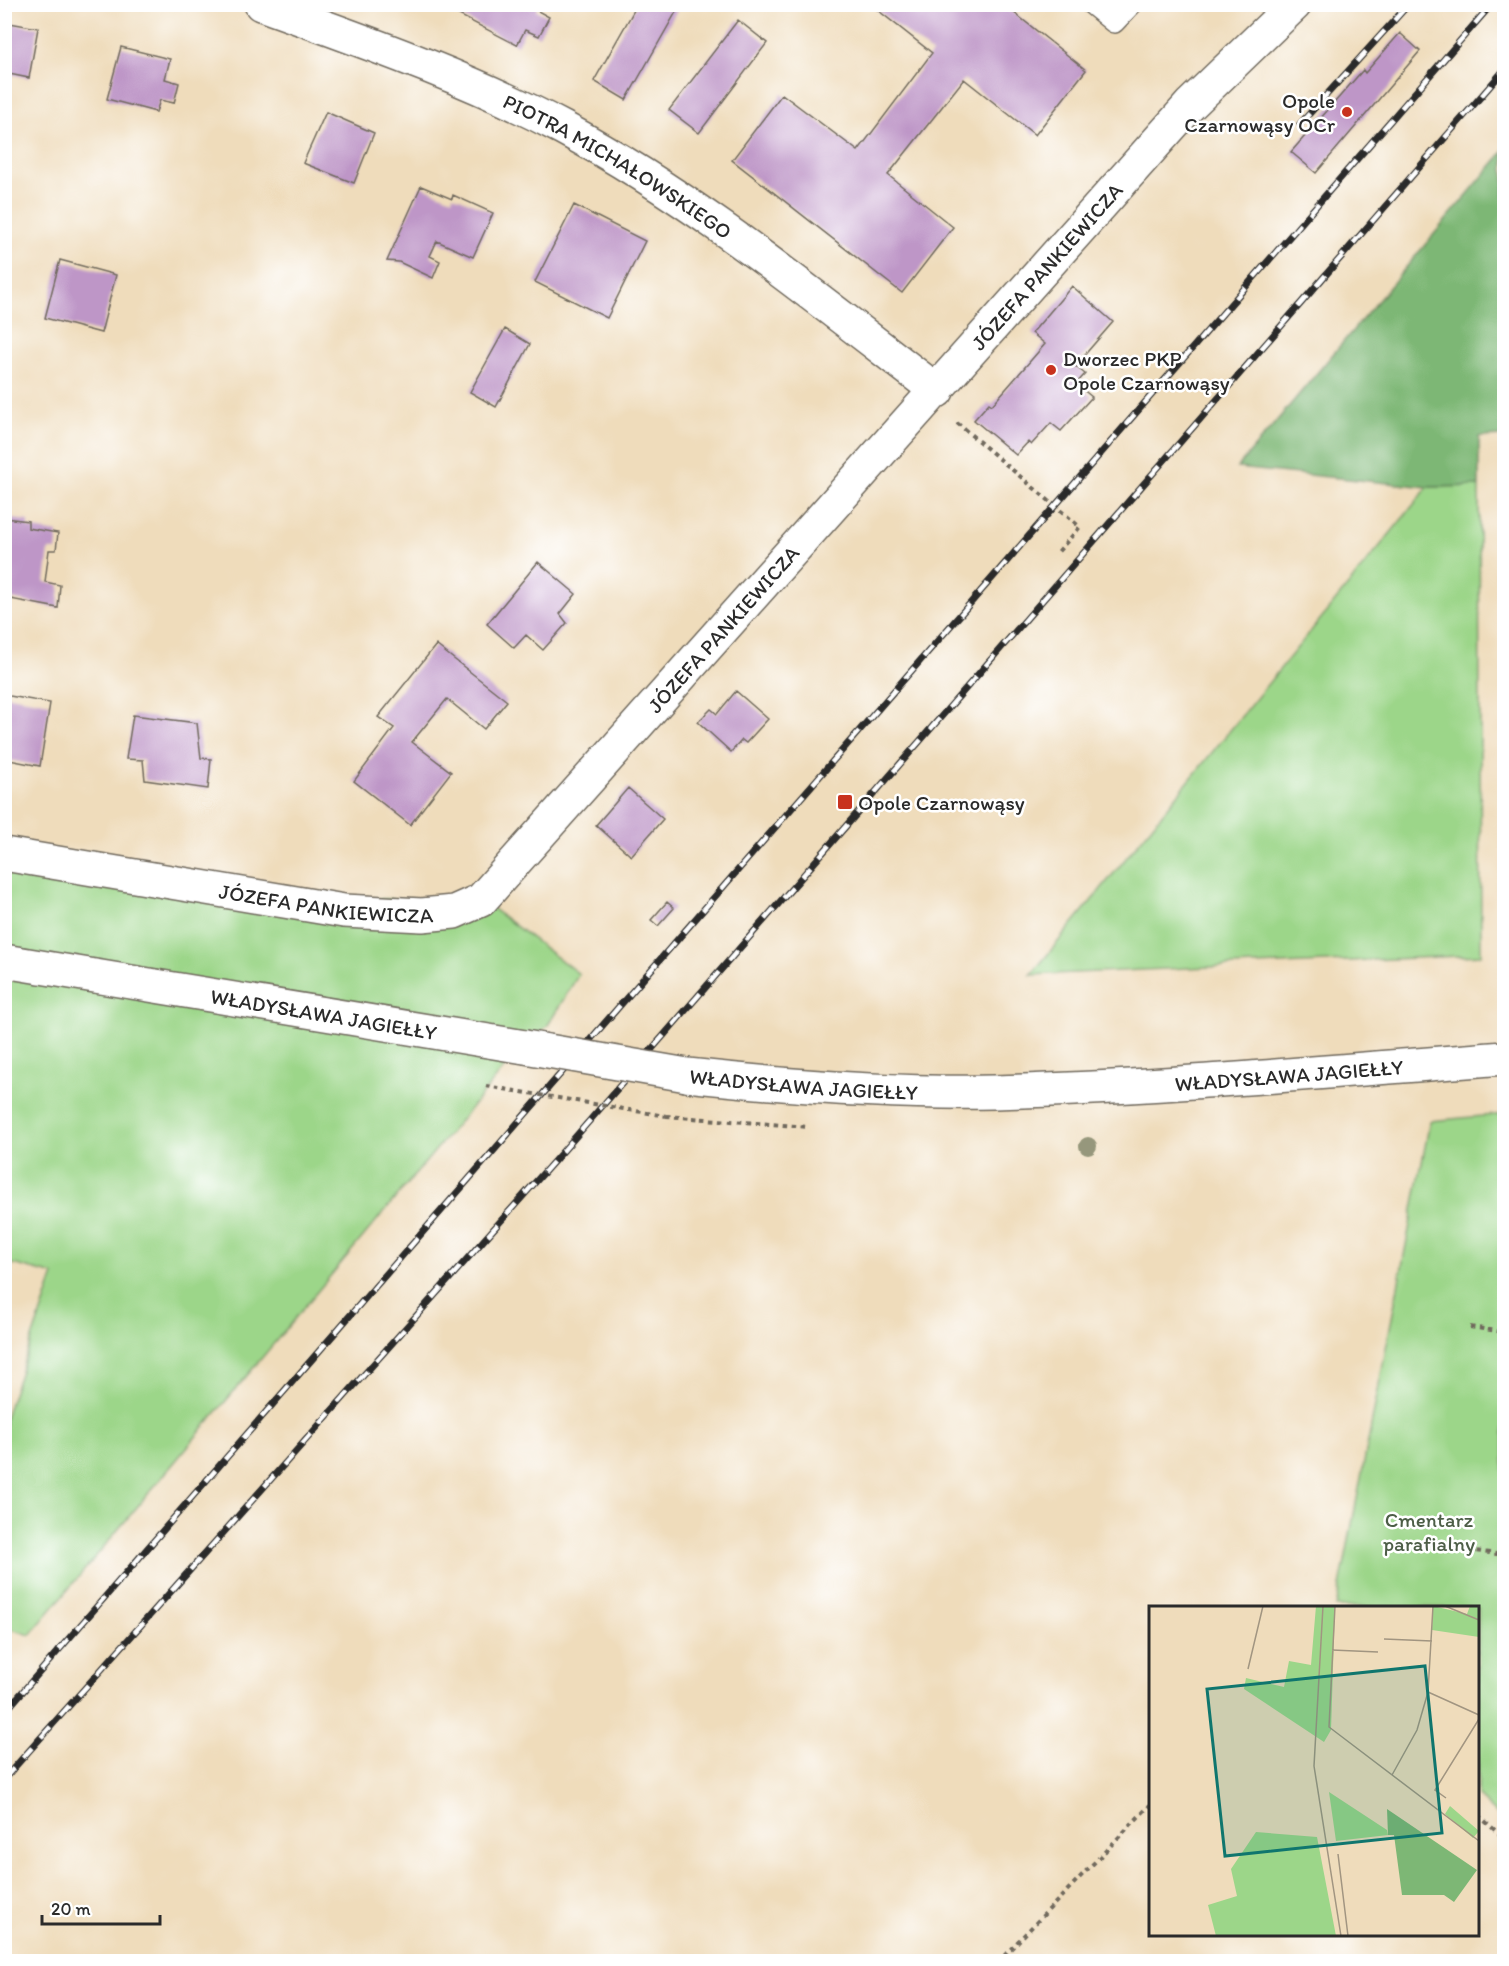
<svg xmlns="http://www.w3.org/2000/svg" width="1509" height="1966" font-family="Itim,sans-serif">
	<rect width="100%" height="100%" fill="#fff"/>
	<filter id="ink" filterUnits="userSpaceOnUse"><feTurbulence type="fractalNoise" baseFrequency=".0167" numOctaves="2"/><feDisplacementMap in="SourceGraphic" scale="12" xChannelSelector="R" yChannelSelector="G"/><feConvolveMatrix kernelMatrix="1 2 1 2 8 2 1 2 1" color-interpolation-filters="sRGB"/></filter>
	<filter id="wash" filterUnits="userSpaceOnUse"><feTurbulence type="fractalNoise" baseFrequency=".008" numOctaves="4" result="noise"/><feDisplacementMap in="SourceGraphic" scale="24" xChannelSelector="R" yChannelSelector="G"/><feGaussianBlur stdDeviation="1.35" result="paint"/><feColorMatrix in="noise" values="0 0 0 0 0 0 0 0 0 0 0 0 0 0 0 0 0 1.4 0 .05"/><feComposite in="paint" operator="in"/></filter>
	<g filter="url(#wash)">
		<rect width="100%" height="100%" fill="#efdcbb"/>
		<path fill="#9cd689" stroke="#64805a" stroke-width="1.5" d="M 1479,486 L 1481,955 L 1031,975 L 1428,487 Z
			M 4,854 L 255,897 L 481,900 L 579,974 L 548,1025 L 506,1066 L 30,1635 L 5,1627 L 5,1417 L 54,1275 L 5,1262 Z
			M 1504,1114 L 1504,1821 L 1478,1797 L 1478,1608 L 1336,1607 L 1430,1121 Z"/>
		<path fill="#7db775" stroke="#547150" stroke-width="1.5" d="M 1504,151 L 1504,436 L 1479,437 L 1479,486 L 1428,487 L 1237,468 Z"/>
		<g id="blocks">
			<path fill="#be96c7" d="M 870,4 L 1003,4 L 1086,70 L 1035,135 L 964,79 L 888,175 L 953,227 L 902,293 L 732,160 L 782,94 L 858,151 L 932,53 Z
				M 462,5 L 539,5 L 536,10 L 549,17 L 539,36 L 525,30 L 517,45 L 457,14 Z
				M 637,5 L 680,5 L 626,100 L 594,81 Z
				M 738,20 L 767,43 L 699,133 L 669,110 Z
				M 4,22 L 38,28 L 29,78 L 4,73 Z
				M 1400,33 L 1420,51 L 1316,173 L 1291,152 L 1363,70 L 1365,73 Z
				M 121,47 L 170,59 L 165,79 L 179,83 L 174,103 L 160,100 L 156,112 L 107,99 Z
				M 326,112 L 374,133 L 354,183 L 303,163 Z
				M 421,186 L 452,199 L 453,195 L 493,213 L 473,257 L 437,241 L 430,256 L 440,261 L 433,278 L 399,262 L 387,261 Z
				M 574,205 L 645,241 L 607,318 L 535,282 Z
				M 60,260 L 116,275 L 101,333 L 45,318 Z
				M 1072,286 L 1113,322 L 1075,366 L 1085,374 L 1076,384 L 1092,397 L 1061,431 L 1051,423 L 1031,445 L 1028,442 L 1016,455 L 974,420 L 989,403 L 992,405 L 1045,344 L 1032,333 Z
				M 505,329 L 530,344 L 496,407 L 470,392 Z
				M 5,518 L 28,521 L 28,528 L 58,533 L 56,550 L 49,550 L 45,582 L 60,585 L 58,608 L 5,598 Z
				M 538,562 L 576,594 L 560,614 L 567,623 L 543,650 L 526,635 L 514,648 L 487,624 Z
				M 1501,599 L 1504,599 L 1504,636 L 1503,636 Z
				M 436,645 L 507,701 L 484,729 L 447,699 L 412,742 L 451,772 L 410,825 L 354,781 L 394,728 L 378,717 Z
				M 736,691 L 768,719 L 746,743 L 742,740 L 731,752 L 698,722 L 711,709 L 717,714 Z
				M 4,695 L 50,703 L 40,766 L 4,759 Z
				M 133,715 L 197,723 L 201,758 L 211,759 L 208,789 L 145,780 L 143,760 L 126,759 Z
				M 628,788 L 663,819 L 631,856 L 596,825 Z
				M 667,902 L 674,908 L 658,926 L 651,920 Z"/>
		</g>
	</g>
	<g filter="url(#ink)">
		<use href="#blocks" fill-opacity="0" stroke="#70695d" stroke-width="1.5"/>
		<g fill="none" stroke-linecap="round" stroke-linejoin="round">
			<defs>
				<path id="service" d="M 1092,4 L 1114,22 L 1131,4"/>
				<g id="minor">
					<path id="s1" d="M 261,4 C 363,41 467,77 563,128 C 697,200 817,299 937,391"/>
					<path id="s2" d="M 4,854 L 344,911 L 422,915 L 454,912 L 481,900 L 1190,105 L 1295,4"/>
				</g>
				<g id="tertiary">
					<path id="s3" d="M 4,961 L 525,1047"/>
					<path id="s4" d="M 687,1075 C 789,1086 891,1094 994,1092 C 1164,1087 1335,1071 1504,1058"/>
				</g>
			</defs>
			<use href="#service" stroke="#70695d" stroke-width="24"/>
			<use href="#minor" stroke="#70695d" stroke-width="36"/>
			<use href="#tertiary" stroke="#70695d" stroke-width="36"/>
			<path stroke="#70695d" stroke-width="4" stroke-dasharray="4.5 4.5" stroke-linecap="butt" d="M 957,423 L 1080,527 L 1056,554
				M 666,1116 L 809,1127
				M 1470,1327 L 1504,1332
				M 1432,1545 L 1504,1555
				M 1478,1815 L 1504,1838
				M 998,1962 L 1150,1805"/>
			<use href="#service" stroke="#fff" stroke-width="21"/>
			<use href="#minor" stroke="#fff" stroke-width="33"/>
			<use href="#tertiary" stroke="#fff" stroke-width="33"/>
			<defs>
				<path id="rail" d="M 1300,124 L 1409,4
					M 4,1713 L 1492,4
					M 4,1779 L 564,1150 L 1504,70"/>
			</defs>
			<use href="#rail" stroke="#2b2b2b" stroke-width="7"/>
			<use href="#rail" stroke="#fff" stroke-width="4.5" stroke-dasharray="14" stroke-linecap="butt"/>
			<defs>
				<path id="tertiary-bridge" d="M 525,1047 L 687,1075"/>
			</defs>
			<use href="#tertiary-bridge" stroke="#70695d" stroke-width="36" stroke-linecap="butt"/>
			<path stroke="#70695d" stroke-width="4" stroke-dasharray="4.5 4.5" stroke-linecap="butt" d="M 486,1086 L 666,1116"/>
			<use href="#tertiary-bridge" stroke="#fff" stroke-width="33"/>
		</g>
		<circle fill="#96977b" cx="1088" cy="1146" r="9"/>
	</g>
	<g fill="#c8321e" stroke="#fff" stroke-width="2">
		<circle cx="1347" cy="112" r="6"/>
		<circle cx="1051" cy="370" r="6"/>
		<rect x="837" y="794" width="16" height="16" rx="3"/>
	</g>
	<g text-anchor="middle" dominant-baseline="central" stroke-width="5" stroke-linejoin="round" paint-order="stroke">
		<g font-size="21" fill="#2b2b2b" stroke="#fff" text-anchor="start">
			<text x="1335" y="100" text-anchor="end">Opole<tspan x="1335" dy="24">Czarnowąsy OCr</tspan></text>
			<text x="1063" y="358">Dworzec PKP<tspan x="1063" dy="24">Opole Czarnowąsy</tspan></text>
			<text x="858" y="802">Opole Czarnowąsy</text>
		</g>
		<g font-size="21" fill="#2b2b2b" stroke="#fff">
			<text stroke="none"><textPath href="#s1" startOffset="393">PIOTRA MICHAŁOWSKIEGO</textPath></text>
			<text stroke="none"><textPath href="#s2" startOffset="1334">JÓZEFA PANKIEWICZA</textPath></text>
			<text stroke="none"><textPath href="#s2" startOffset="848">JÓZEFA PANKIEWICZA</textPath></text>
			<text stroke="none"><textPath href="#s2" startOffset="326">JÓZEFA PANKIEWICZA</textPath></text>
			<text stroke="none"><textPath href="#s3" startOffset="324">WŁADYSŁAWA JAGIEŁŁY</textPath></text>
			<text stroke="none"><textPath href="#s4" startOffset="603">WŁADYSŁAWA JAGIEŁŁY</textPath></text>
			<text stroke="none"><textPath href="#s4" startOffset="117">WŁADYSŁAWA JAGIEŁŁY</textPath></text>
		</g>
		<g font-size="21" fill="#4d5e47" stroke="#fff">
			<text x="1429" y="1519">Cmentarz<tspan x="1429" dy="24">parafialny</tspan></text>
		</g>
	</g>
	<g transform="translate(1149 1606)">
		<rect width="330" height="330" fill="#efdcbb"/>
		<path d="M 167,0 L 186,0 L 182,124 L 175,136 L 95,83 L 97,72 L 135,81 L 140,55 L 162,59 ZM 284,0 L 318,8 L 321,0 L 330,0 L 330,31 L 283,24 ZM 180,186 L 238,224 L 239,229 L 187,235 ZM 301,200 L 330,225 L 324,232 L 296,208 ZM 107,226 L 168,231 L 187,330 L 67,330 L 59,299 L 88,290 L 82,263 Z" fill="#9cd689"/>
		<path d="M 238,203 L 328,264 L 305,296 L 295,289 L 253,289 L 245,229 L 239,229 Z" fill="#7db775"/>
		<path fill="none" stroke="#a19581" stroke-width="1.5" d="M 174,0 L 165,160 L 192,330M 186,0 L 180,121 L 330,235M 296,0 L 330,14M 235,33 L 283,35M 183,44 L 229,46M 99,63 L 114,0M 279,86 L 330,109M 243,169 L 268,124 L 279,86 L 284,0M 297,192 L 286,184 L 330,113M 189,248 L 199,330"/>
		<path fill="#0f766e" fill-opacity="0.15" stroke="#0f766e" stroke-width="3" d="M 276,60 L 293,227 L 76,250 L 58,83 Z"/>
		<rect width="330" height="330" fill="none" stroke="#2b2b2b" stroke-width="3"/>
	</g>
	<rect width="1509" height="1966" fill="none" stroke="#fff" stroke-width="24"/>
	<path d="M42 1915v9h118v-9" fill="none" stroke="#2b2b2b" stroke-width="3"/>
	<text x="51" y="1915" font-size="18" fill="#2b2b2b" stroke="#ffffff" stroke-width="4.5" paint-order="stroke">20 m</text>
</svg>
